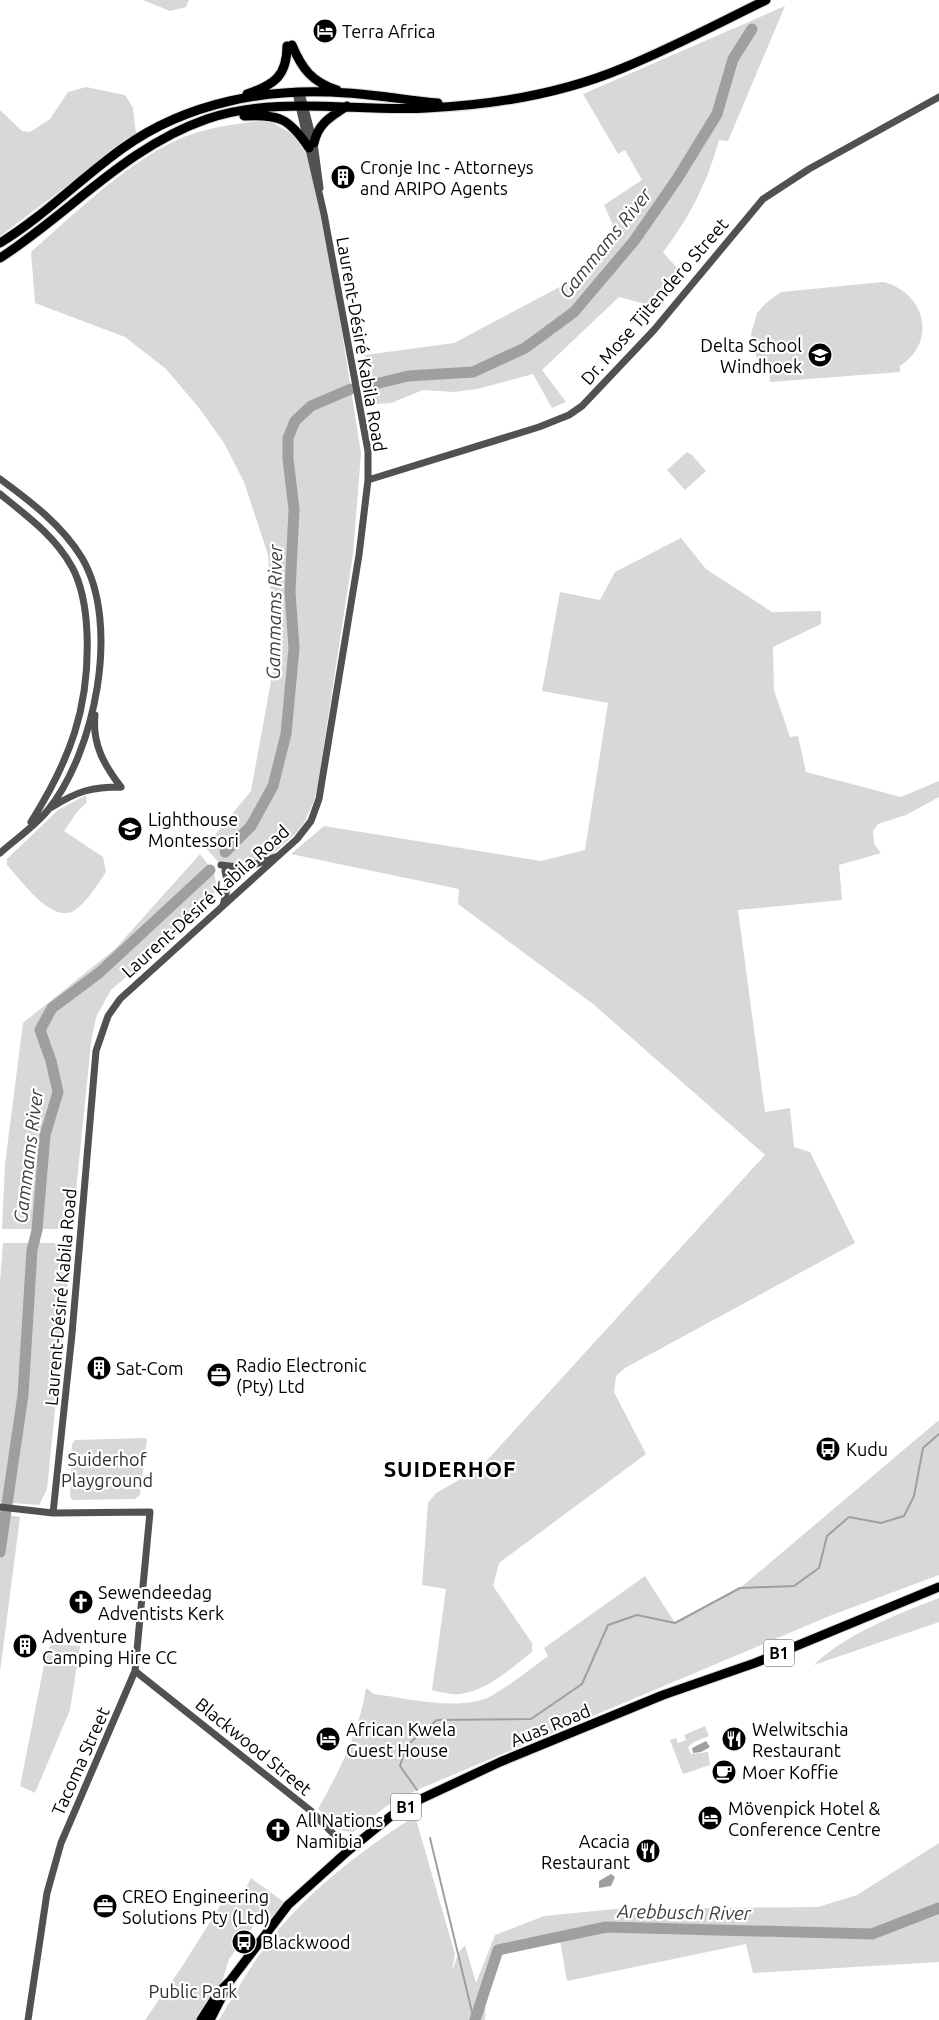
<svg xmlns="http://www.w3.org/2000/svg" width="939" height="2020" font-family="Ubuntu,sans-serif">
	<rect width="100%" height="100%" fill="#fff"/>
	<path fill="#d8d8d8" d="M 143,0 L 189,0 L 186,7 L 170,11 Z
		M 785,6 L 728,141 L 719,140 C 707,183 690,217 663,252 L 677,268 L 677,274 L 661,290 L 656,307 L 619,297 L 542,370 L 566,402 L 552,408 L 533,374 L 477,389 L 454,392 L 423,390 L 391,403 L 375,404 L 365,355 L 454,343 L 586,273 L 603,253 L 613,225 L 604,205 L 642,180 L 625,150 L 618,154 L 583,94 Z
		M 86,87 L 125,95 L 133,108 L 136,134 L 0,236 L 0,110 L 22,131 L 30,132 L 50,119 L 68,92 Z
		M 267,120 C 281,127 297,135 305,148 C 313,160 310,178 320,194 L 361,453 L 353,554 L 318,784 L 314,801 L 305,821 L 298,831 L 272,855 L 257,865 L 221,865 L 205,847 L 251,791 L 275,659 L 268,555 L 244,482 L 224,443 L 199,408 L 166,369 L 125,337 L 35,303 L 31,252 C 77,212 143,146 202,131 C 223,125 246,123 267,120 Z
		M 883,282 C 925,292 938,341 900,366 L 900,372 L 770,382 L 769,370 L 757,358 L 753,347 L 751,334 L 757,313 L 767,302 L 781,292 Z
		M 687,452 L 692,455 L 706,471 L 685,490 L 667,470 Z
		M 681,538 L 706,569 L 772,612 L 821,611 L 821,624 L 773,647 L 774,690 L 790,737 L 798,736 L 806,772 L 901,797 L 939,781 L 939,797 L 906,815 L 878,824 L 873,831 L 874,844 L 881,853 L 839,865 L 842,900 L 738,910 L 765,1112 L 790,1108 L 794,1147 L 810,1152 L 855,1243 L 625,1368 L 616,1376 L 614,1392 L 646,1454 L 499,1563 L 493,1586 L 532,1643 L 532,1652 C 510,1669 488,1690 460,1694 C 451,1695 441,1692 432,1690 L 446,1589 L 422,1585 L 428,1503 L 436,1493 L 480,1468 L 765,1155 L 593,1004 L 458,904 L 459,889 L 291,854 L 324,826 L 541,861 L 585,850 L 608,703 L 542,691 L 560,592 L 600,600 L 615,572 Z
		M 86,795 L 87,802 L 77,812 L 64,831 L 103,857 L 106,872 C 97,885 88,901 75,910 C 53,926 20,879 7,865 L 7,859 L 58,810 Z
		M 200,854 C 216,875 221,880 210,905 L 111,990 L 96,1017 L 91,1043 L 73,1221 L 66,1228 L 58,1229 L 2,1229 L 5,1164 L 23,1023 L 115,949 Z
		M 3,1243 L 72,1243 L 47,1489 L 39,1505 L 0,1502 L 0,1282 Z
		M 939,1420 L 939,1575 L 832,1615 L 417,1790 L 388,1805 L 353,1832 L 343,1831 L 318,1809 C 340,1770 359,1732 366,1688 L 374,1694 C 406,1698 462,1712 491,1696 C 511,1685 530,1669 548,1656 L 544,1648 L 645,1576 L 675,1623 L 740,1588 Z
		M 144,1438 L 147,1439 L 140,1495 L 135,1499 L 73,1500 L 70,1497 L 72,1444 L 75,1440 Z
		M 0,1514 L 20,1517 L 0,1672 Z
		M 939,1598 L 939,1622 L 814,1665 C 845,1634 898,1614 939,1598 Z
		M 54,1644 L 80,1646 L 70,1710 L 35,1793 L 20,1786 L 46,1655 L 49,1647 Z
		M 705,1726 L 709,1736 L 694,1742 L 688,1747 L 691,1754 L 708,1752 L 710,1765 L 683,1774 L 670,1740 L 676,1738 L 678,1743 L 686,1740 L 684,1735 Z
		M 415,1816 L 455,1954 L 452,1971 L 459,1952 L 465,1945 L 476,1983 L 495,1935 L 544,1916 L 615,1909 L 818,1907 L 857,1895 L 939,1843 L 939,1962 L 753,1973 L 746,1944 L 567,1981 L 560,1940 L 501,1951 L 486,1996 L 485,2020 L 219,2020 C 236,1991 254,1960 275,1934 C 314,1886 364,1849 415,1816 Z
		M 251,1878 L 288,1905 L 276,1919 L 258,1922 L 252,1928 L 229,1959 L 219,1992 L 200,2020 L 145,2020 L 183,1965 L 225,1898 L 237,1905 Z"/>
	<path fill="#9f9f9f" d="M 706,1741 L 710,1747 L 701,1752 L 693,1753 L 692,1748 Z
		M 611,1874 L 615,1877 L 611,1886 L 599,1888 L 599,1881 Z"/>
	<g fill="none" stroke-linecap="round" stroke-linejoin="round">
		<path stroke="#9f9f9f" stroke-width="2" d="M 417,1790 L 400,1766 L 406,1746 L 437,1720 L 531,1719 L 582,1684 L 608,1625 L 637,1615 L 675,1623 L 740,1588 L 794,1586 L 819,1568 L 827,1536 L 849,1517 L 881,1523 L 904,1516 L 914,1496 L 923,1448 L 939,1434
			M 430,1838 L 474,2020"/>
		<path stroke="#9f9f9f" stroke-width="11" d="M 371,385 L 408,376 L 473,372 L 525,348 L 574,312 L 634,241 L 677,179 L 717,114 L 733,59 L 752,29
			M 225,852 L 251,826 L 273,786 L 286,734 L 294,648 L 290,592 L 294,509 L 288,459 L 288,438 L 295,421 L 311,406 L 351,389
			M 0,1552 L 23,1395 L 32,1250 L 37,1230 L 45,1135 L 58,1092 L 51,1061 L 40,1030 L 52,1008 L 99,973 L 210,870
			M 475,2020 L 498,1950 L 606,1927 L 872,1934 L 939,1908"/>
		<defs>
			<path id="major" d="M 292,45 C 302,69 312,82 337,90
				M 247,94 C 274,85 287,76 287,46
				M 244,116 C 279,114 289,118 309,148
				M 314,143 C 318,123 331,117 347,106
				M 0,243 C 44,216 81,178 123,148 C 187,102 269,87 347,93 C 377,95 407,100 438,103
				M 0,258 C 70,213 126,147 207,119 C 278,95 354,112 427,108 C 493,105 561,94 623,68 C 672,48 719,23 766,0
				M 201,2020 L 219,1992 L 230,1981 L 288,1905 L 349,1850 L 391,1816 L 408,1805 L 500,1762 L 663,1695 L 755,1663 L 939,1587
				M 210,2020 L 228,1985"/>
		</defs>
		<use href="#major" stroke="#dbdbdb" stroke-width="11"/>
		<path stroke="#515151" stroke-width="7" d="M 301,93 L 314,143 L 320,188
			M 0,479 C 30,501 62,525 82,558 C 121,624 95,752 48,810 C 35,826 16,839 0,853
			M 368,480 L 539,427 L 569,415 L 582,406 L 654,330 L 763,199 L 809,169 L 939,97
			M 0,494 C 27,516 55,536 72,567 C 83,587 86,610 87,633 C 90,707 70,760 31,822
			M 95,715 C 92,744 104,765 121,787
			M 52,807 C 78,791 91,787 121,787
			M 221,865 L 245,868 L 278,856
			M 223,906 L 228,885 L 225,871
			M 0,1507 L 53,1513 L 150,1512 L 135,1671 L 61,1843 L 47,1893 L 28,2020
			M 53,1513 L 72,1334 L 96,1051 L 108,1016 L 120,999 L 297,839 L 311,821 L 319,799 L 359,555 L 368,480 L 368,451 L 324,214 L 296,93
			M 135,1671 L 311,1811 L 349,1850"/>
		<use href="#major" stroke="#000" stroke-width="9"/>
	</g>
	<defs>
		<symbol id="hotel-disc" viewBox="-11 -11 22 22"><circle r="9.5" fill="#000" stroke="#fff"/><path d="M-6-4.5h1.5V1H6V5H4.5V3h-9V5H-6ZM-4 0a1.8 1.8 0 1 1 3.6 0ZM.5 0V-2.5h3Q6-2.5 6 0Z" fill="#fff"/></symbol>
		<symbol id="building-disc" viewBox="-11 -11 22 22"><circle r="9.5" fill="#000" stroke="#fff"/><path d="M-4-6H4V6H1V3H-1V6H-4ZM-2.5-4.3h1.7v1.8h-1.7ZM.8-4.3h1.7v1.8H.8ZM-2.5-1h1.7V.8h-1.7ZM.8-1h1.7V.8H.8Z" fill="#fff"/></symbol>
		<symbol id="school-disc" viewBox="-11 -11 22 22"><circle r="9.5" fill="#000" stroke="#fff"/><path d="M0-5L7-2L0 1L-7-2ZM-4 1L0 2.5L4 1V4Q0 6-4 4Z" fill="#fff"/></symbol>
		<symbol id="office-disc" viewBox="-11 -11 22 22"><circle r="9.5" fill="#000" stroke="#fff"/><path d="M-6-3h4V-5.5h4V-3h4V5H-6ZM-1-4.5V-3h2v-1.5ZM-6 0V1H6V0Z" fill="#fff"/></symbol>
		<symbol id="bus-disc" viewBox="-11 -11 22 22"><circle r="9.5" fill="#000" stroke="#fff"/><path d="M-5-6H5V4H4V6H2V4H-2V6H-4V4H-5ZM-3.5-4V0h7V-4ZM-3.5 1.2v1.5H-2V1.2ZM2 1.2v1.5H3.5V1.2Z" fill="#fff"/></symbol>
		<symbol id="church-disc" viewBox="-11 -11 22 22"><circle r="9.5" fill="#000" stroke="#fff"/><path d="M-1.2-6h2.4v3.5h3.3v2.4h-3.3V6h-2.4V-.1h-3.3v-2.4h3.3Z" fill="#fff"/></symbol>
		<symbol id="restaurant-disc" viewBox="-11 -11 22 22"><circle r="9.5" fill="#000" stroke="#fff"/><path d="M-5-6h1v4h1v-4h1v4h1v-4h1v5L-1.5 .5V6h-2V.5L-5-1ZM5-6V6H3V1.5H1.5Q1.5-4 5-6Z" fill="#fff"/></symbol>
		<symbol id="cafe-disc" viewBox="-11 -11 22 22"><circle r="9.5" fill="#000" stroke="#fff"/><path d="M-5.5-4.5H6V0H3Q3 3.5 0 3.5H-2.5Q-5.5 3.5-5.5 0ZM3-3.2v2h1.7v-2ZM-6 4.5H4V6H-6Z" fill="#fff"/></symbol>
	</defs>
	<g fill-rule="evenodd">
		<use href="#hotel-disc" x="311" y="17" width="28" height="28"/>
		<use href="#building-disc" x="329" y="163" width="28" height="28"/>
		<use href="#school-disc" x="806" y="341" width="28" height="28"/>
		<use href="#school-disc" x="116" y="815" width="28" height="28"/>
		<use href="#building-disc" x="85" y="1354" width="28" height="28"/>
		<use href="#office-disc" x="205" y="1361" width="28" height="28"/>
		<use href="#bus-disc" x="814" y="1435" width="28" height="28"/>
		<use href="#church-disc" x="67" y="1588" width="28" height="28"/>
		<use href="#building-disc" x="11" y="1632" width="28" height="28"/>
		<use href="#hotel-disc" x="314" y="1725" width="28" height="28"/>
		<use href="#restaurant-disc" x="720" y="1725" width="28" height="28"/>
		<use href="#cafe-disc" x="710" y="1758" width="28" height="28"/>
		<use href="#hotel-disc" x="696" y="1804" width="28" height="28"/>
		<use href="#church-disc" x="264" y="1816" width="28" height="28"/>
		<use href="#restaurant-disc" x="634" y="1837" width="28" height="28"/>
		<use href="#office-disc" x="91" y="1892" width="28" height="28"/>
		<use href="#bus-disc" x="230" y="1928" width="28" height="28"/>
	</g>
	<g text-anchor="middle" dominant-baseline="central" stroke-width="4.5" stroke-linejoin="round" paint-order="stroke">
		<g fill="#fff" stroke="#4c4c4c" stroke-width="1">
			<rect x="764" y="1639.5" width="30" height="27" rx="4"/>
			<rect x="391" y="1793.5" width="30" height="27" rx="4"/>
		</g>
		<g font-size="16" font-weight="bold" fill="#000">
			<text x="779" y="1653">B1</text>
			<text x="406" y="1807">B1</text>
		</g>
		<g font-size="18" fill="#000" stroke="#fff" text-anchor="start">
			<text x="342" y="31">Terra Africa</text>
			<text x="360" y="167">Cronje Inc - Attorneys<tspan x="360" dy="21">and ARIPO Agents</tspan></text>
			<text x="802" y="345" text-anchor="end">Delta School<tspan x="802" dy="21">Windhoek</tspan></text>
			<text x="148" y="819">Lighthouse<tspan x="148" dy="21">Montessori</tspan></text>
			<text x="236" y="1365">Radio Electronic<tspan x="236" dy="21">(Pty) Ltd</tspan></text>
			<text x="116" y="1368">Sat-Com</text>
			<text x="846" y="1449">Kudu</text>
			<text x="98" y="1592">Sewendeedag<tspan x="98" dy="21">Adventists Kerk</tspan></text>
			<text x="42" y="1636">Adventure<tspan x="42" dy="21">Camping Hire CC</tspan></text>
			<text x="346" y="1729">African Kwela<tspan x="346" dy="21">Guest House</tspan></text>
			<text x="752" y="1729">Welwitschia<tspan x="752" dy="21">Restaurant</tspan></text>
			<text x="742" y="1772">Moer Koffie</text>
			<text x="728" y="1808">Mövenpick Hotel &amp;<tspan x="728" dy="21">Conference Centre</tspan></text>
			<text x="296" y="1820">All Nations<tspan x="296" dy="21">Namibia</tspan></text>
			<text x="630" y="1841" text-anchor="end">Acacia<tspan x="630" dy="21">Restaurant</tspan></text>
			<text x="122" y="1896">CREO Engineering<tspan x="122" dy="21">Solutions Pty (Ltd)</tspan></text>
			<text x="262" y="1942">Blackwood</text>
		</g>
		<g font-size="18" fill="#000" stroke="#fff">
			<text transform="translate(654 301) rotate(-49)">Dr. Mose Tjitendero Street</text>
			<text transform="translate(362 344) rotate(80)">Laurent-Désiré Kabila Road</text>
			<text transform="translate(205 901) rotate(-42)">Laurent-Désiré Kabila Road</text>
			<text transform="translate(60 1297) rotate(-85)">Laurent-Désiré Kabila Road</text>
			<text transform="translate(550 1725) rotate(-22)">Auas Road</text>
			<text transform="translate(254 1746) rotate(39)">Blackwood Street</text>
			<text transform="translate(80 1761) rotate(-66)">Tacoma Street</text>
		</g>
		<g font-size="18" fill="#2f2f2f" stroke="#fff">
			<text x="107" y="1459">Suiderhof<tspan x="107" dy="21">Playground</tspan></text>
			<text x="193" y="1991">Public Park</text>
		</g>
		<g font-size="19" font-style="italic" fill="#404040" stroke="#fff">
			<text transform="translate(605 243) rotate(-51)">Gammams River</text>
			<text transform="translate(274 612) rotate(-89)">Gammams River</text>
			<text transform="translate(28 1156) rotate(-83)">Gammams River</text>
			<text transform="translate(684 1912) rotate(1)">Arebbusch River</text>
		</g>
		<g font-size="22" font-weight="bold" letter-spacing="1" fill="#000" stroke="#fff">
			<text x="450" y="1468">SUIDERHOF</text>
		</g>
	</g>
</svg>
